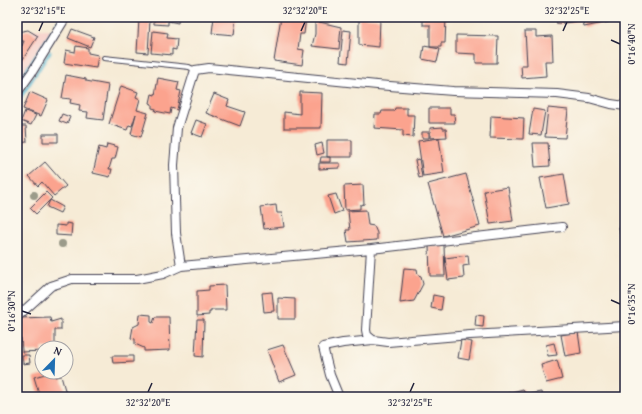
<svg xmlns="http://www.w3.org/2000/svg" width="642" height="414" font-family="'Gentium Book Plus',serif">
	<rect width="100%" height="100%" fill="#fbf7ec"/>
	<filter id="ink" filterUnits="userSpaceOnUse"><feTurbulence type="fractalNoise" baseFrequency=".025" numOctaves="2"/><feDisplacementMap in="SourceGraphic" scale="8" xChannelSelector="R" yChannelSelector="G"/><feConvolveMatrix kernelMatrix="1 2 1 2 8 2 1 2 1" color-interpolation-filters="sRGB"/></filter>
	<filter id="wash" filterUnits="userSpaceOnUse"><feTurbulence type="fractalNoise" baseFrequency=".012" numOctaves="4" result="noise"/><feDisplacementMap in="SourceGraphic" scale="16" xChannelSelector="R" yChannelSelector="G"/><feGaussianBlur stdDeviation="0.9" result="paint"/><feColorMatrix in="noise" values="0 0 0 0 0 0 0 0 0 0 0 0 0 0 0 0 0 1.4 0 .05"/><feComposite in="paint" operator="in"/></filter>
	<g filter="url(#wash)">
		<rect width="100%" height="100%" fill="#f6ebd6"/>
		<path fill="#f7d0ca" d="M 46,29 L 52,30 L 17,81 L 17,32 L 28,30 Z"/>
		<g fill="none" stroke-linecap="round" stroke-linejoin="round">
			<path stroke="#54b8d3" stroke-width="3" d="M 57,24 L 61,17
				M 17,84 L 53,30
				M 17,103 L 50,52"/>
		</g>
		<g id="blocks">
			<path fill="#fba38e" d="M 154,17 L 179,17 L 178,23 L 168,21 L 168,25 L 154,24 Z
				M 214,17 L 236,17 L 234,35 L 212,33 Z
				M 265,17 L 275,17 L 275,19 L 265,18 Z
				M 281,17 L 306,17 L 304,34 L 300,34 L 298,49 L 304,50 L 302,65 L 274,61 Z
				M 359,17 L 380,19 L 379,47 L 359,45 Z
				M 423,17 L 446,17 L 445,43 L 441,43 L 441,47 L 430,47 L 430,25 L 423,25 Z
				M 532,17 L 547,17 L 548,21 L 532,20 Z
				M 556,17 L 577,17 L 578,21 L 557,24 Z
				M 587,17 L 607,17 L 609,22 L 584,27 L 582,18 Z
				M 139,19 L 150,20 L 148,53 L 137,52 Z
				M 315,21 L 341,27 L 339,49 L 312,46 L 315,34 Z
				M 72,29 L 94,37 L 90,47 L 68,38 Z
				M 28,30 L 38,36 L 23,59 L 17,55 L 17,43 L 22,46 L 24,41 L 17,41 L 17,32 Z
				M 343,30 L 351,31 L 348,63 L 340,62 Z
				M 153,31 L 168,33 L 167,38 L 177,39 L 176,50 L 172,49 L 172,55 L 151,53 Z
				M 525,31 L 536,31 L 536,37 L 552,36 L 553,61 L 545,61 L 546,76 L 522,78 L 521,65 L 527,65 Z
				M 456,35 L 498,36 L 497,63 L 476,63 L 476,54 L 456,53 Z
				M 76,46 L 88,48 L 88,53 L 98,55 L 96,68 L 64,63 L 66,50 L 75,52 Z
				M 424,46 L 440,49 L 437,62 L 422,59 Z
				M 66,75 L 86,79 L 86,81 L 108,85 L 103,120 L 87,118 L 88,112 L 79,111 L 80,105 L 70,103 L 71,99 L 62,98 Z
				M 158,78 L 179,82 L 177,90 L 181,91 L 177,110 L 171,108 L 170,114 L 155,111 L 156,109 L 152,108 L 152,104 L 150,103 L 152,94 L 155,95 Z
				M 121,86 L 138,92 L 136,97 L 140,99 L 137,110 L 148,113 L 141,137 L 131,134 L 136,114 L 132,126 L 129,125 L 127,130 L 109,124 Z
				M 30,92 L 48,100 L 41,116 L 23,109 Z
				M 300,92 L 322,93 L 321,128 L 284,128 L 284,112 L 300,114 Z
				M 214,94 L 229,100 L 227,106 L 245,112 L 240,126 L 206,113 Z
				M 395,108 L 407,108 L 407,115 L 414,115 L 413,137 L 403,136 L 403,130 L 374,128 L 375,114 L 381,114 L 382,111 L 394,111 Z
				M 429,108 L 450,108 L 450,114 L 454,114 L 455,123 L 429,123 Z
				M 548,108 L 568,110 L 565,138 L 545,137 Z
				M 533,109 L 545,111 L 541,135 L 529,134 Z
				M 25,111 L 36,115 L 31,125 L 21,121 Z
				M 62,114 L 70,117 L 67,124 L 59,121 Z
				M 491,116 L 524,118 L 523,139 L 490,138 Z
				M 196,120 L 207,124 L 202,137 L 191,133 Z
				M 17,126 L 26,126 L 27,142 L 17,143 Z
				M 443,127 L 443,129 L 446,129 L 447,137 L 430,138 L 430,128 Z
				M 422,132 L 429,132 L 429,138 L 422,138 Z
				M 43,134 L 58,134 L 58,142 L 43,142 Z
				M 439,138 L 444,173 L 423,176 L 418,141 Z
				M 327,140 L 352,140 L 352,157 L 327,157 Z
				M 322,143 L 324,153 L 317,155 L 315,145 Z
				M 533,143 L 548,143 L 550,166 L 535,167 Z
				M 107,144 L 118,147 L 115,159 L 112,159 L 109,169 L 112,169 L 110,177 L 93,173 L 99,147 L 106,149 Z
				M 321,157 L 330,157 L 330,162 L 320,162 Z
				M 419,159 L 422,177 L 419,178 L 415,160 Z
				M 45,162 L 66,186 L 54,196 L 42,182 L 38,186 L 29,176 Z
				M 319,163 L 340,163 L 340,168 L 319,169 Z
				M 466,174 L 480,226 L 443,236 L 428,184 Z
				M 564,174 L 569,204 L 546,208 L 540,178 Z
				M 363,185 L 364,204 L 360,205 L 360,209 L 345,210 L 344,186 Z
				M 508,187 L 513,221 L 490,224 L 484,191 Z
				M 46,192 L 52,198 L 36,214 L 30,208 Z
				M 336,194 L 342,211 L 334,214 L 328,196 Z
				M 50,200 L 63,207 L 60,213 L 47,207 Z
				M 276,205 L 277,213 L 282,213 L 284,227 L 264,229 L 261,207 Z
				M 366,210 L 368,225 L 374,226 L 377,233 L 377,240 L 348,242 L 346,230 L 350,230 L 348,211 Z
				M 66,223 L 72,224 L 71,236 L 56,235 L 56,225 L 66,226 Z
				M 619,227 L 625,227 L 625,233 L 620,234 Z
				M 444,245 L 445,276 L 430,276 L 429,246 Z
				M 468,255 L 469,265 L 463,266 L 464,278 L 448,280 L 445,258 Z
				M 404,268 L 417,269 L 418,275 L 421,276 L 423,284 L 414,301 L 400,303 Z
				M 225,285 L 226,310 L 211,310 L 211,312 L 209,312 L 209,315 L 197,316 L 197,291 L 209,290 L 209,286 Z
				M 272,292 L 274,311 L 264,312 L 262,293 Z
				M 433,295 L 443,297 L 441,310 L 431,308 Z
				M 278,298 L 295,299 L 295,319 L 278,319 Z
				M 140,314 L 151,315 L 151,322 L 153,323 L 155,317 L 169,317 L 170,350 L 144,351 L 144,348 L 135,344 L 135,339 L 131,338 L 133,327 L 139,324 Z
				M 476,315 L 484,316 L 483,327 L 475,326 Z
				M 50,317 L 51,322 L 61,319 L 61,330 L 55,330 L 55,347 L 54,348 L 42,348 L 42,351 L 22,352 L 21,338 L 17,339 L 17,325 L 21,324 L 20,318 Z
				M 197,320 L 204,320 L 203,357 L 195,356 Z
				M 578,332 L 581,353 L 565,356 L 561,335 Z
				M 461,340 L 472,342 L 469,360 L 458,358 Z
				M 554,343 L 557,355 L 548,356 L 546,345 Z
				M 283,345 L 296,375 L 279,382 L 267,350 Z
				M 22,355 L 29,355 L 30,363 L 23,364 Z
				M 112,356 L 133,356 L 133,362 L 113,363 Z
				M 557,360 L 562,379 L 546,383 L 541,365 Z
				M 53,372 L 54,372 L 55,377 L 61,376 L 67,397 L 40,397 L 34,377 Z
				M 523,389 L 526,397 L 506,397 L 505,394 Z
				M 541,392 L 542,397 L 531,397 L 530,394 Z"/>
		</g>
	</g>
	<g filter="url(#ink)">
		<use href="#blocks" fill-opacity="0" stroke="#424052" stroke-width="1"/>
		<g fill="none" stroke-linecap="round" stroke-linejoin="round">
			<defs>
				<path id="lane" d="M 104,58 L 189,67 L 195,70"/>
				<path id="street" d="M 17,93 L 32,72 L 66,17
					M 562,227 L 371,249 L 181,266 L 176,233 L 174,165 L 177,128 L 195,70 L 209,68 L 377,85 L 453,91 L 557,94 L 589,98 L 611,104 L 625,106
					M 371,249 L 366,330 L 367,335 L 373,340 L 388,342 L 470,335 L 625,326
					M 17,317 L 51,286 L 72,279 L 137,279 L 163,274 L 181,266
					M 339,397 L 330,375 L 323,347 L 343,343 L 373,340"/>
			</defs>
			<use href="#lane" stroke="#424052" stroke-width="6"/>
			<use href="#street" stroke="#424052" stroke-width="10"/>
			<use href="#lane" stroke="#fff" stroke-width="4"/>
			<use href="#street" stroke="#fff" stroke-width="8"/>
		</g>
		<g fill="#9b9b8a">
			<circle cx="34" cy="195" r="4"/>
			<circle cx="62" cy="244" r="4"/>
		</g>
	</g>
	<path fill="none" stroke="#22223b" stroke-width="1.5" d="M 39,31 L 43,22M 301,31 L 305,22M 563,31 L 567,22M 611,40 L 620,44M 611,300 L 620,304M 22,311 L 31,314M 148,392 L 152,383M 410,392 L 414,383"/>
	<rect width="642" height="414" fill="none" stroke="#fbf7ec" stroke-width="44"/>
	<g transform="translate(54 360) rotate(23)"><circle r="19" fill="#fbf7ec" stroke="#a4a2a5"/>
	<path d="M0-3L7 15L0 10L-7 15Z" fill="#1f6fb2"/>
	<text y="-6" font-size="11" font-weight="bold" text-anchor="middle" fill="#22223b">N</text>
	</g>
	<rect x="22" y="22" width="598" height="370" fill="none" stroke="#22223b" stroke-width="1.5"/>
	<g font-size="10" text-anchor="middle" fill="#22223b">
		<text x="43" y="14">32°32'15"E</text>
		<text x="305" y="14">32°32'20"E</text>
		<text x="567" y="14">32°32'25"E</text>
		<text transform="translate(631 44) rotate(-90)" y="4">0°16'40"N</text>
		<text transform="translate(631 304) rotate(-90)" y="4">0°16'35"N</text>
		<text transform="translate(11 311) rotate(-90)" y="4">0°16'30"N</text>
		<text x="148" y="406">32°32'20"E</text>
		<text x="410" y="406">32°32'25"E</text>
	</g>
</svg>
